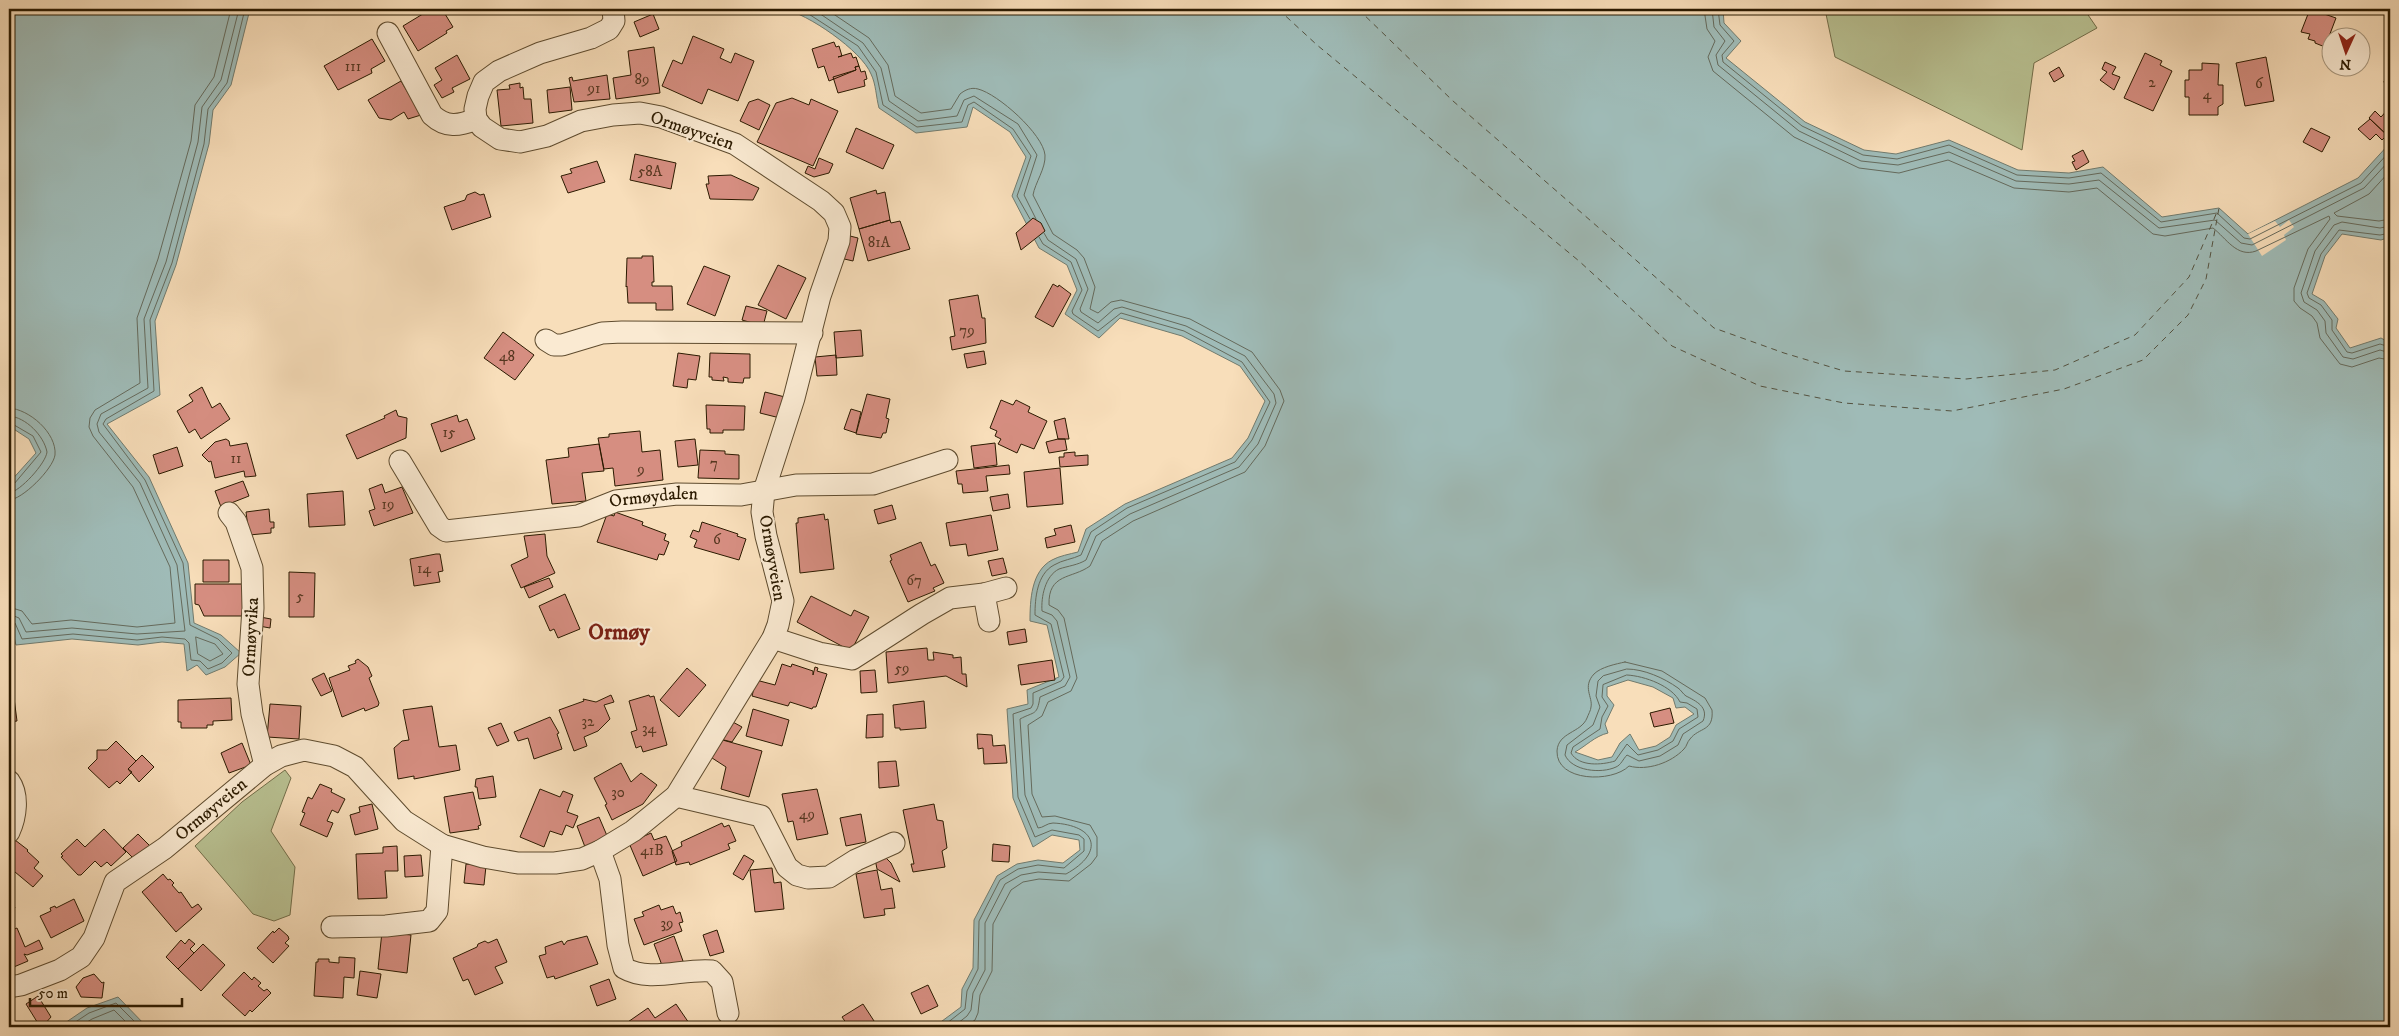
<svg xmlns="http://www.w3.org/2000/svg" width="2399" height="1036" font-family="'IM FELL DW Pica',serif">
	<rect width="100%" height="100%" fill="#f8deba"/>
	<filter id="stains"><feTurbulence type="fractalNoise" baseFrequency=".004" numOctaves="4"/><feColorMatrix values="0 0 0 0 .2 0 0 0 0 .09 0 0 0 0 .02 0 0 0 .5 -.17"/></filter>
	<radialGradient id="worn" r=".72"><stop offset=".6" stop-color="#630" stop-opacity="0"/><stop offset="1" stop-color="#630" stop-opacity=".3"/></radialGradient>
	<path fill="#b9c293" stroke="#726e4a" d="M 1819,9 L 2084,9 L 2097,28 L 2034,63 L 2022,150 L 1835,57 L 1826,14 Z
		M 285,770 L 291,778 L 271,831 L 295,867 L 290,915 L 274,921 L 253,914 L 195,846 L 242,802 Z"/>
	<path fill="#9fbbb7" stroke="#717b6e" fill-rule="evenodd" d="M 9,9 L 250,9 L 231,85 L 213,110 L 209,144 L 176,265 L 155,321 L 160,395 L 107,424 L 149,477 L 188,563 L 194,623 L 221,635 L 241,653 L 225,667 L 206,675 L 197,665 L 187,671 L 184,644 L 162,642 L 138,645 L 72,639 L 16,645 L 9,617 L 9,483 L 36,453 L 29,439 L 9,426 Z
		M 783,9 L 1723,9 L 1724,23 L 1741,41 L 1726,58 L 1805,122 L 1864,150 L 1896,154 L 1949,140 L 2018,170 L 2069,173 L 2103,167 L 2162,217 L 2219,208 L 2248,234 L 2358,178 L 2390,143 L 2390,237 L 2381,240 L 2342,234 L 2325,256 L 2312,294 L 2324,301 L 2338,319 L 2336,328 L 2350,348 L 2381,338 L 2390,343 L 2390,1027 L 934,1027 L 961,1007 L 962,989 L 973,968 L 974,920 L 997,876 L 1017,864 L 1038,860 L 1063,863 L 1080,850 L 1079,840 L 1052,835 L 1033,847 L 1013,798 L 1007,709 L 1028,704 L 1027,690 L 1059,677 L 1047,625 L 1030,621 C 1030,601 1031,571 1052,560 C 1059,556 1070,554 1078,552 L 1086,529 L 1125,504 L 1232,458 L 1248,438 L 1265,401 L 1240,366 L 1182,336 L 1120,318 L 1099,338 L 1065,314 L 1077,290 L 1067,265 L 1039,248 L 1012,196 L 1026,157 L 1010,132 L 973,107 L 967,127 L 916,133 L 879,108 C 876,97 876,84 871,74 C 862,51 807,13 783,9 ZM 1628,680 L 1653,687 L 1673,698 L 1676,708 L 1685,707 L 1694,714 L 1676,725 L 1670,737 L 1656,746 L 1639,750 L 1630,734 L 1620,743 L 1612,757 L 1598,760 L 1575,752 C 1586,746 1595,736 1608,733 L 1605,724 L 1614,705 L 1607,696 L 1607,687 Z
		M 118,997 L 147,1027 L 59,1027 L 87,1008 Z"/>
	<path fill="#f8deba" d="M 2289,220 L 2294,227 L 2284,235 L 2286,240 L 2262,256 L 2248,234 L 2275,221 L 2280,227 Z"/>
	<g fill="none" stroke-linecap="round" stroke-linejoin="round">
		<path stroke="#656a5c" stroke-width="1" d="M 801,9 L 858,46 L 876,72 L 883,105 L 917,127 L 962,122 L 968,105 L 974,102 L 1013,129 L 1031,156 L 1017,196 L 1030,219
			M 813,9 L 863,43 L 881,68 L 889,101 L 918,121 L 957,116 L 964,100 L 974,96 L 1018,124 L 1037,155 L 1024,195 L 1036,219
			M 826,9 L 869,38 L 888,65 L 895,96 L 921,113 L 951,109 L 960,94 C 965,90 971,87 978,89 C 998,94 1043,134 1045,155 C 1046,168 1035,183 1033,195 L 1053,234 L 1077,250 L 1084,258 L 1095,287 L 1090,309 L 1098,313 L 1111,302 L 1121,300 L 1190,319 L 1252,352 L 1280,390 L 1284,401 L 1265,446 L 1245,472 L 1133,521 L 1102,541 L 1090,566 C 1072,579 1048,573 1049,605 L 1058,610 L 1064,618 L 1077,678 L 1071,691 L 1048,702 L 1042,716 L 1028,725 L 1032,794 L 1042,817 L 1055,816 L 1090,825 L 1097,837 L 1097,856 L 1091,864 L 1069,881 L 1039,879 L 1023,882 L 1011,890 L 993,924 L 992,971 L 980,995 L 978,1013 L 975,1020 L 965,1027
			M 1704,9 L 1707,29 L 1715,41 L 1708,57 L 1713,71 L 1794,137 L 1859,168 L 1899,173 L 1948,160 L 2014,188 L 2069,192 L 2097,188 L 2153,234 L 2165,236 L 2213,228 C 2226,238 2237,258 2256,251 L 2329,216 L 2330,219 L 2308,249 L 2294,288 L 2294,301 L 2300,308 L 2312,316 L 2317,323 L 2320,338 L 2340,364 L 2352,367 L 2379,358 L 2390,360
			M 1712,9 L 1714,27 L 1725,41 L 1716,55 L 1718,65 L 1799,131 L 1861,161 L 1898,165 L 1949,152 L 2016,181 L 2069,184 L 2099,180 L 2159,228 L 2215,220 L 2241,243 L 2252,245 L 2364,188 L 2390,160
			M 1718,9 L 1720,25 L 1734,41 L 1722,55 L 1723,62 L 1802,126 L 1863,155 L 1897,159 L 1949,145 L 2017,175 L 2069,178 L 2101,173 L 2161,222 L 2217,213 L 2244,238 L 2250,239 L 2361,183 L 2390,151
			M 2390,171 L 2369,194 L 2334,213 L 2337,216 L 2379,221 L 2390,219
			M 2390,226 L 2380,228 L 2342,222 L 2334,225 L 2315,251 L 2301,293 L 2304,302 L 2317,310 L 2325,321 L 2326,333 L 2343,357 L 2353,359 L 2380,350 L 2390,353
			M 2390,233 L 2380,235 L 2339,230 L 2321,254 L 2307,293 L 2309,298 L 2321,305 L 2332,320 L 2332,330 L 2347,352 L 2352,353 L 2380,344 L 2390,347
			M 9,408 C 29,409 57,433 55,455 C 53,469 22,500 9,500
			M 9,416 C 26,417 44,436 47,452 C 46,463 20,492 9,493
			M 9,422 L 33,436 L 41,452 L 14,484 L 9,486
			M 9,607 L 22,611 L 32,624 L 71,620 L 137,627 L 175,623 L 170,567 L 133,487 L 93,436 L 89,427 L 90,418 L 95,410 L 140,383 L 137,318 L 158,259 L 191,141 L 195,105 L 214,77 L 231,9
			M 9,614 L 19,618 L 26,632 L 72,628 L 137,634 L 185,631 L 177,565 L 140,483 L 99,432 L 97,424 L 101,414 L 148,388 L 144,319 L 166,262 L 198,142 L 202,107 L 221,80 L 239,9
			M 9,621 L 15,623 L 22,639 L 73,634 L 137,640 L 162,637 L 185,639 L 189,643 L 191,660 L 200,661 L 208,669 L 222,663 L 232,653 L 218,639 L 190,625 L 183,563 L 145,480 L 103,424 L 106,419 L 154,391 L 150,320 L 172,263 L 204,144 L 208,109 L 227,83 L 245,9
			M 196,637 L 215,644 L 223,654 L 210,661 L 198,654 Z
			M 1625,662 L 1662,671 L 1705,698 L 1712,710 C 1714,732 1699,727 1690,739 C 1687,742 1687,746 1684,749 C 1671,763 1647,771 1629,766 C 1612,783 1556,782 1557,751 C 1558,732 1581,733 1587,718 C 1588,715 1591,710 1591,707 C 1593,697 1582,687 1594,674 C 1601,667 1616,664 1625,662 Z
			M 1627,669 C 1644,669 1664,678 1678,688 C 1681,690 1683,694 1686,696 C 1696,701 1709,707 1703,721 L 1683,734 L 1678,745 L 1660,756 L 1639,761 L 1627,755 C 1623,759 1621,765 1616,767 C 1601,774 1572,771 1565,755 L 1567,745 L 1593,725 L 1600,707 L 1596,696 L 1598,681 L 1603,676 Z
			M 1627,675 C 1645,676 1672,686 1680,702 L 1687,703 L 1697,709 L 1698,717 L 1679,729 L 1673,741 L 1658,750 L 1638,755 L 1627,744 L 1615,761 C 1602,765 1579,767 1571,753 L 1573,747 L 1600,729 L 1602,717 L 1608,706 L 1602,697 L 1603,685 Z
			M 68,1027 L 89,1013 L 116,1003 L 140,1027
			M 79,1027 L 92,1019 L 114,1010 L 131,1027
			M 942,1027 L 965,1009 L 967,991 L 978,969 L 979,921 L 1000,880 L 1018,869 L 1038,865 L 1064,868 L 1084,851 L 1084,839 L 1079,835 L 1052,830 L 1035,837 L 1018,797 L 1013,714 L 1031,708 L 1033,704 L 1033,693 L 1061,681 L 1064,677 L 1051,624 L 1035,615 C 1035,598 1037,574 1054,565 C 1062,560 1073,559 1081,555 L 1091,532 L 1127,508 L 1235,462 L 1252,440 L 1270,402 L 1242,362 L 1184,331 L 1121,313 L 1098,331 L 1073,314 L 1072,311 L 1082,290 L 1071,262 L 1043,244 L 1039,237
			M 953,1027 L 967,1016 L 971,1010 L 973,993 L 985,970 L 985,923 L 1005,884 L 1021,875 L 1038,872 L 1066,874 C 1106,852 1096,825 1053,823 C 1047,823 1043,828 1038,828 L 1025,795 L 1020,719 C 1035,711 1037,716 1040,697 L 1065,686 L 1070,677 L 1057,621 L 1052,615 L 1042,611 C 1041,597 1045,576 1059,569 C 1068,566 1078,565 1086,560 L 1096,536 L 1130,514 L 1239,467 L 1258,444 L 1276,403 L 1274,394 L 1245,356 L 1186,326 L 1122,307 L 1114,309 L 1098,323 L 1081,312 L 1080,309 L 1088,289 L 1076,259 L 1048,240 L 1044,233"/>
		<path stroke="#545240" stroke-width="1" stroke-dasharray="6 5" stroke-linecap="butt" d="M 1278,9 L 1317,45 L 1579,261 L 1672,346 L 1760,386 L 1844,403 L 1952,411 L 2064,389 L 2143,360 L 2188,315 L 2206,279 L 2219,208
			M 1358,9 L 1453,101 L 1714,328 L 1784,353 L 1844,371 L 1966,379 L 2055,370 L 2135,335 L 2189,277 L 2217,212"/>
	</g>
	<path fill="#d68e81" stroke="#2b1a00" d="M 431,9 L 442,9 L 453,27 L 446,31 L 447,33 L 418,51 L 403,26 Z
		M 2310,9 L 2336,18 L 2325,47 L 2315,43 L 2315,41 L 2308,39 L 2310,34 L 2301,32 Z
		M 653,14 L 659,29 L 640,37 L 634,22 Z
		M 693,36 L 724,49 L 720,58 L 731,63 L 735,53 L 754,61 L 738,101 L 708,89 L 702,104 L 662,86 L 673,60 L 682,64 Z
		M 372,39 L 385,61 L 371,69 L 372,73 L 338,90 L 324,66 Z
		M 834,42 L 836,47 L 839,46 L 842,56 L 838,57 L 851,53 L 853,58 L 856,57 L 859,66 L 855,67 L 856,70 L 829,81 L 824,66 L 818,68 L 812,49 Z
		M 654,47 L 660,93 L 616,99 L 613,78 L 631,75 L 628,51 Z
		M 2145,53 L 2162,61 L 2160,65 L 2172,71 L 2153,111 L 2124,98 Z
		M 457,55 L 470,79 L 452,88 L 454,92 L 442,98 L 434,85 L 442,80 L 435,68 Z
		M 2266,57 L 2274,101 L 2245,106 L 2236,63 Z
		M 2105,62 L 2116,67 L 2112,74 L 2120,77 L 2114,90 L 2100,80 L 2107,72 L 2102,69 Z
		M 2202,63 L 2219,64 L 2218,85 L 2223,85 L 2223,104 L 2218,107 L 2218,115 L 2189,115 L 2189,97 L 2185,97 L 2185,80 L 2189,80 L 2189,70 L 2202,70 Z
		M 859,66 L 861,72 L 865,71 L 867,79 L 864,80 L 865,86 L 838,93 L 833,77 L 856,70 L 855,67 Z
		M 2059,67 L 2064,76 L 2054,82 L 2049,73 Z
		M 607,75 L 610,99 L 574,102 L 569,78 L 572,77 L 573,81 Z
		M 2390,80 L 2390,94 L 2387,95 L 2384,81 Z
		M 401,81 L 421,115 L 408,119 L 404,112 L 391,120 L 379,118 L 368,100 Z
		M 520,83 L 520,88 L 523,87 L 524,99 L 531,99 L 533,123 L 501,126 L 497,90 L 510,89 L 509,85 Z
		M 570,87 L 572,110 L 549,113 L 547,90 Z
		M 792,98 L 809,105 L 811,99 L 838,111 L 813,166 L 757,142 L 776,103 Z
		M 758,99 L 770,105 L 759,130 L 740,121 L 749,102 Z
		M 2390,107 L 2390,138 L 2369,118 L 2375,111 L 2381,117 Z
		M 2370,119 L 2387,135 L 2382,140 L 2376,134 L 2370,140 L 2358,129 Z
		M 856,128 L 894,145 L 883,169 L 846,152 Z
		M 2311,128 L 2330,137 L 2322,152 L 2303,142 Z
		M 2083,150 L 2089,162 L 2076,170 L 2072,162 L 2075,161 L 2072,156 Z
		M 635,154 L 676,163 L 671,189 L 630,180 Z
		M 819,158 L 833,164 L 829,173 L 814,177 L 805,173 L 808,166 L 815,169 Z
		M 597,161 L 605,182 L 568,193 L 561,176 L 572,173 L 570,169 Z
		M 731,175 L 759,188 L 753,200 L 710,199 L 706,184 L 709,184 L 708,176 Z
		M 876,190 L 877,194 L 885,192 L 890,220 L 859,229 L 850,198 Z
		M 475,192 L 480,195 L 484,194 L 491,217 L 452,230 L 444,207 L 465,200 L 467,195 Z
		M 1033,218 L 1041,223 L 1045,231 L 1021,250 L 1016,233 Z
		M 890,220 L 891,223 L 900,221 L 910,249 L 868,261 L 859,229 Z
		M 846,235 L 858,238 L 853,261 L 840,258 Z
		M 642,256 L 653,256 L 654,282 L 652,282 L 652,286 L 672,286 L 673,310 L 656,310 L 656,303 L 628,303 L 627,286 L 626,287 L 627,258 L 642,258 Z
		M 778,265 L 806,278 L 786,319 L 758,305 Z
		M 704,266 L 730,276 L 715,316 L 687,304 Z
		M 1053,284 L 1058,287 L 1059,285 L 1071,294 L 1053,327 L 1035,317 Z
		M 978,295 L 982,318 L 985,318 L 986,343 L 952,350 L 950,337 L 955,336 L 949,300 Z
		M 746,306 L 767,311 L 763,326 L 742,320 Z
		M 861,330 L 863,356 L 836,358 L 834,332 Z
		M 503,332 L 534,355 L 515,380 L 484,358 Z
		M 984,351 L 986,364 L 967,368 L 964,354 Z
		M 678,353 L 700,356 L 696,380 L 688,379 L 687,388 L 673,386 Z
		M 710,353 L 750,354 L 750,378 L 744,378 L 743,383 L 728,382 L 728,378 L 723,377 L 724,381 L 712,380 L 712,377 L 709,377 Z
		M 836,355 L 837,375 L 817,376 L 815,357 Z
		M 202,387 L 212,408 L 220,403 L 230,419 L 201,439 L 195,429 L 189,433 L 177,411 L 193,401 L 189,395 Z
		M 765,392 L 785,397 L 780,418 L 760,413 Z
		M 867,394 L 890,399 L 886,418 L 889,419 L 886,433 L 883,433 L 881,438 L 856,434 Z
		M 1001,400 L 1013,405 L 1016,400 L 1030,407 L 1028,412 L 1047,421 L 1034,449 L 1021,444 L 1017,453 L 998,444 L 1001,439 L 995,436 L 997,431 L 990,428 Z
		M 706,405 L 745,406 L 744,430 L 723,430 L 723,433 L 710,433 L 710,429 L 707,429 Z
		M 851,409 L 861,412 L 856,433 L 844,429 Z
		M 396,410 L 398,416 L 407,418 L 406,438 L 357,459 L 346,435 L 385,418 L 384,416 Z
		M 457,415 L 459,422 L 467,419 L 475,439 L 441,452 L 431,424 Z
		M 1065,418 L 1069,439 L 1058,439 L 1054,421 Z
		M 640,431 L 642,452 L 660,450 L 663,480 L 615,486 L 613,468 L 604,469 L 598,438 L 609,437 L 609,434 Z
		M 226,439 L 229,441 L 230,446 L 247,443 L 256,476 L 245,477 L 244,471 L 215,478 L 211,461 L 209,462 L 202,455 L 215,442 Z
		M 695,439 L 698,465 L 678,467 L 675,441 Z
		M 1058,439 L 1065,439 L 1067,450 L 1049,453 L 1046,442 Z
		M 995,443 L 997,465 L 974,468 L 971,446 Z
		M 599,444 L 604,471 L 582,473 L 586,501 L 552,504 L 546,460 L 569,457 L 568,448 Z
		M 177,447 L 183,466 L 159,474 L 153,455 Z
		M 700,450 L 725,451 L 725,454 L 739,455 L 739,479 L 698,478 Z
		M 1075,452 L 1075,456 L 1088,455 L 1088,465 L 1060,467 L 1059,457 L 1064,457 L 1064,453 Z
		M 1009,465 L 1010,474 L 986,476 L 988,491 L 963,493 L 962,484 L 958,484 L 956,471 Z
		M 1060,468 L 1063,504 L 1027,507 L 1024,472 Z
		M 243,481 L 249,496 L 221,507 L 215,491 Z
		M 382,484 L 385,493 L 402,487 L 413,513 L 374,526 L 369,511 L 375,509 L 369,489 Z
		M 343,491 L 345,525 L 309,527 L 307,494 Z
		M 1008,494 L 1010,508 L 993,511 L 990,497 Z
		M 892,505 L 896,519 L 878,524 L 874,510 Z
		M 269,509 L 270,522 L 274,522 L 274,528 L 271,528 L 271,533 L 249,535 L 246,512 Z
		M 615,512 L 643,522 L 642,525 L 666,534 L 664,540 L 669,542 L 664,555 L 659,554 L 657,560 L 597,542 L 607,514 L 614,516 Z
		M 824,514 L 825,520 L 828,519 L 834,569 L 800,573 L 796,523 L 798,523 L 798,518 Z
		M 991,515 L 998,550 L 968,556 L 966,544 L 950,546 L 946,523 Z
		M 702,522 L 738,534 L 737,536 L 746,539 L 739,560 L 694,547 L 697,540 L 690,537 L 693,530 L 699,532 Z
		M 1071,525 L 1075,542 L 1047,548 L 1045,538 L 1056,535 L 1054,529 Z
		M 545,534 L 547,556 L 555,573 L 521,588 L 511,565 L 528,557 L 524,536 Z
		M 921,542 L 931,566 L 935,564 L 944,583 L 933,588 L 935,591 L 908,602 L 890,561 L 892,560 L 890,555 Z
		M 436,554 L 440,554 L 443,571 L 438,572 L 440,582 L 414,586 L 410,559 Z
		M 1003,558 L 1007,573 L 992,576 L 988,561 Z
		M 203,560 L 229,560 L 229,582 L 203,582 Z
		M 289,572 L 315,573 L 314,617 L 289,617 Z
		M 549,578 L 553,587 L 529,598 L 524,587 Z
		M 195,584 L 246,584 L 245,616 L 204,616 L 199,605 L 195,604 Z
		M 565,594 L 580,629 L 558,638 L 554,629 L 550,631 L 539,606 Z
		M 811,596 L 851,616 L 854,610 L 869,617 L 851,651 L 797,622 Z
		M 260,617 L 271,619 L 270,628 L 259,626 Z
		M 1025,629 L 1027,642 L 1009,645 L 1007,632 Z
		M 927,648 L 928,660 L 934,660 L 933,652 L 953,655 L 953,658 L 961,657 L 962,674 L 966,674 L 967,687 L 946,676 L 888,683 L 886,652 Z
		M 358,659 L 368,667 L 372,676 L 369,678 L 379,703 L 378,706 L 365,711 L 364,708 L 342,717 L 329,678 L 350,670 L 348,666 L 356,663 L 355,661 Z
		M 1052,660 L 1055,680 L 1021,685 L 1018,665 Z
		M 782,664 L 791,667 L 792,664 L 813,671 L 813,675 L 815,667 L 818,668 L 817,671 L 827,674 L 816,707 L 813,707 L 812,709 L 790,702 L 788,706 L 752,696 L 756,680 L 775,685 Z
		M 687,668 L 706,685 L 679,717 L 660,700 Z
		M 875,670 L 877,692 L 861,693 L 860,671 Z
		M 324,673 L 332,691 L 321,696 L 312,679 Z
		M 611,695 L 614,702 L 604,705 L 610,719 L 598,731 L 584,737 L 587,746 L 574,751 L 559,710 L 584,701 L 583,699 L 596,702 Z
		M 649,695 L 650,697 L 654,696 L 667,745 L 643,752 L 641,746 L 636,748 L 631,732 L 637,730 L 629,701 Z
		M 9,698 L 14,698 L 17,721 L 9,722 Z
		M 231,698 L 232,720 L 213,721 L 213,725 L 207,725 L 207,728 L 181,728 L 181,722 L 178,722 L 178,700 Z
		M 924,701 L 926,728 L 900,730 L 900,728 L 895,728 L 893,705 Z
		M 270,704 L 301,706 L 299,739 L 267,737 Z
		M 432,706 L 439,747 L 456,745 L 460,770 L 414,779 L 414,776 L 398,779 L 394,748 L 402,741 L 409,740 L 403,710 Z
		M 1670,708 L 1674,723 L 1654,727 L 1650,713 Z
		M 753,709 L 789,720 L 782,746 L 746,736 Z
		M 883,714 L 883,737 L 866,738 L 867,715 Z
		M 550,717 L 559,733 L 557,734 L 562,749 L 534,759 L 528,738 L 518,741 L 514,732 Z
		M 731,721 L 742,727 L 732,742 L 720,739 Z
		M 501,723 L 509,741 L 497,746 L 488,728 Z
		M 977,734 L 992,735 L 993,746 L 1005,745 L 1007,763 L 984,764 L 983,748 L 978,749 Z
		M 719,739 L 762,751 L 749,797 L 721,789 L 726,767 L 709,756 Z
		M 116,741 L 136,761 L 128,769 L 132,772 L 120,784 L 117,781 L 109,788 L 88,768 L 97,759 L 97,750 L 107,750 Z
		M 242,743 L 251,765 L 229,773 L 221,753 Z
		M 142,755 L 154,767 L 139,782 L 128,769 Z
		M 896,761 L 899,786 L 879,788 L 878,762 Z
		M 621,763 L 631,782 L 641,773 L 657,785 L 643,804 L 612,820 L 605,805 L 607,804 L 594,778 Z
		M 493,776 L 496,797 L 479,799 L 477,787 L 475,787 L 476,779 Z
		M 320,784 L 332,789 L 331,792 L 345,799 L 338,813 L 332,810 L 327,821 L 333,823 L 327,837 L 300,825 L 305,813 L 302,812 L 308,797 L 312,799 Z
		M 540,789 L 560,797 L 563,791 L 573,795 L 567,812 L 578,816 L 573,828 L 566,825 L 562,835 L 550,831 L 544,847 L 520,837 Z
		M 817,789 L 828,834 L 797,840 L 793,821 L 788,822 L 782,794 Z
		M 473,792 L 481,825 L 478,826 L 479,829 L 450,833 L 444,797 Z
		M 372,804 L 378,829 L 355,835 L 350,815 L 360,812 L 359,807 Z
		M 934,804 L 937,820 L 943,821 L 947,848 L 942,851 L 945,867 L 913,872 L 911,864 L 914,864 L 903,810 Z
		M 861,814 L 866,842 L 846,846 L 840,818 Z
		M 599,817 L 608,838 L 585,847 L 577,826 Z
		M 722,823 L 724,827 L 729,825 L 736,841 L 728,844 L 730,849 L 690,865 L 689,862 L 676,865 L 672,851 L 682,846 L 681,842 Z
		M 104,829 L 126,852 L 111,866 L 107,862 L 101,867 L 95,861 L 81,875 L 78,875 L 61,857 L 63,856 L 61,854 L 77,839 L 85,847 Z
		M 651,833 L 654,840 L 666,836 L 677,861 L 643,876 L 629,843 Z
		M 138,834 L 150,846 L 135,860 L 123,848 Z
		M 15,840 L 28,850 L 27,851 L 39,862 L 34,868 L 43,876 L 33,887 L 9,867 L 9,847 Z
		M 993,844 L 1010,846 L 1009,862 L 992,861 Z
		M 397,846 L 398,871 L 385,871 L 387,898 L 358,899 L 356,854 L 383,853 L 383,847 Z
		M 421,855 L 423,876 L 405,877 L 404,856 Z
		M 744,855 L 754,861 L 743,880 L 733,874 Z
		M 886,858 L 891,863 L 900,882 L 877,869 L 875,859 Z
		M 466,864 L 486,866 L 484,885 L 464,883 Z
		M 772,868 L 774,883 L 781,882 L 784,909 L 755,912 L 750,870 Z
		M 877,870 L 881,890 L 892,888 L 895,908 L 884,909 L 885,915 L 864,918 L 856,874 Z
		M 163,874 L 168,880 L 170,879 L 174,883 L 172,885 L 179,893 L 181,892 L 192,908 L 198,904 L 202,909 L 176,932 L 142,892 Z
		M 9,880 L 14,885 L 9,891 Z
		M 9,894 L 15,908 L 10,913 L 9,912 Z
		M 74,899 L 84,921 L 51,938 L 40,916 L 51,911 L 50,908 L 55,906 L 56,908 Z
		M 659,905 L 661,910 L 673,906 L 676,914 L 680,912 L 683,922 L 679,923 L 682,931 L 644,945 L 634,919 L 644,916 L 642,912 Z
		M 17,928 L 25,947 L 39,940 L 43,949 L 27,955 L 24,954 L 28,961 L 9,969 L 9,931 Z
		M 279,928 L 288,936 L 289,939 L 285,943 L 289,946 L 273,963 L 257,948 L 273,931 L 274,933 Z
		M 717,930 L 724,952 L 710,956 L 703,935 Z
		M 382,932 L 411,935 L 407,973 L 378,969 Z
		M 587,936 L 598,964 L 555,979 L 554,976 L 547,978 L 539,956 L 546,954 L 545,947 L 562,941 L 564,945 L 567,941 Z
		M 674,936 L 683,961 L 663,968 L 654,944 Z
		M 189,939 L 195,944 L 190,949 L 194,953 L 178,969 L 166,957 L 181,940 L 185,944 Z
		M 497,939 L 507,962 L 495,967 L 503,983 L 475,995 L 468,979 L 463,981 L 453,958 L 477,947 L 478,944 L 485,941 L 488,943 Z
		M 203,944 L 225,965 L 201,991 L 178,969 Z
		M 339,957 L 355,958 L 354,978 L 344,977 L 343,998 L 314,996 L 316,962 L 318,962 L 318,959 L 329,959 L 329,962 L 339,963 Z
		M 360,971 L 381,974 L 377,998 L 357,995 Z
		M 244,972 L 252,980 L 254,977 L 261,983 L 258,986 L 264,991 L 267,989 L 271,993 L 252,1012 L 250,1010 L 245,1016 L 222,995 Z
		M 94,974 L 102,983 L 104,982 L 102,998 L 81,997 L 76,987 L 83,978 Z
		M 609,979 L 616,999 L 597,1006 L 590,986 Z
		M 928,985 L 938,1006 L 921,1014 L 911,993 Z
		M 38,996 L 51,1017 L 44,1025 L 43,1023 L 39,1025 L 26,1004 Z
		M 676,1004 L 691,1026 L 688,1027 L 627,1027 L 625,1024 L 648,1008 L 655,1018 Z
		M 863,1004 L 876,1024 L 871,1027 L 849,1027 L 842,1017 Z"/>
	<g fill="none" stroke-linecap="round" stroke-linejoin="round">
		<defs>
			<g id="minor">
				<path d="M 388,33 L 432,115 C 446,128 459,126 476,119"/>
				<path d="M 546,340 L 554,345 L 562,345 L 602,333 L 622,332 L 812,333"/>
				<path id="s1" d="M 400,461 L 439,526 L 446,531 L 578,516 L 616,501 L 677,494 L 741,495 L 796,485 L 873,484 L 947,460"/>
				<path d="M 229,513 L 236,522 L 252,568 L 253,608 L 248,684 L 252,714 L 265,765"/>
				<path d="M 984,594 L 989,621"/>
				<path d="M 773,638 L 819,653 L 852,659 L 922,614 L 950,598 L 984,594 L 1006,588"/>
				<path d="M 9,781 C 19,795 16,817 9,832"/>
				<path d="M 676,796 L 761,816 L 787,867 L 797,875 L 808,878 L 829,877 L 856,860 L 894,843"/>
				<path d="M 600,851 L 610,879 L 618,945 L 624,968 C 650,983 684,968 712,971 L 722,982 L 728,1013"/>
				<path d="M 332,927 L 386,926 L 429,921 L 437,911 L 442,845"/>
				<path id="s2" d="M 9,987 L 21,985 L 60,970 L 81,957 L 94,938 L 115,882 L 165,848 L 265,765 L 281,756 L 304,750 L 334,756 L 355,767 L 404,821 L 442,845 L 483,857 L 518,863 L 555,863 L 582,859 L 600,851 L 633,831 L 676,796 L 773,638 L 778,625 L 783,601 L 766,536 L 762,512 L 764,491 L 794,398 L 820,296 L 839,241 L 840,227 L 834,213 L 821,201 L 735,144 L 661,117 L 640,113 L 613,115 L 581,121 L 547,136 L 520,142 L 500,139 L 482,127 L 476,119 L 475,109 L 478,96 L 484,82 L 499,71 L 540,53 L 591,38 L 609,29 L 614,21 L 613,9"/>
			</g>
		</defs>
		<use href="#minor" stroke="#5e4b2e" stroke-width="23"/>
		<use href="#minor" stroke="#faead2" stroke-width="21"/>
	</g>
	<g text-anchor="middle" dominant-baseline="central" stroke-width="4.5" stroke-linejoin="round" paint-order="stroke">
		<g font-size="15" fill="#563720">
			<text x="353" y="66">111</text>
			<text x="642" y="79">89</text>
			<text x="2152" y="82">2</text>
			<text x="2259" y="83">6</text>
			<text x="594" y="88">91</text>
			<text x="2207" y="94">4</text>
			<text x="650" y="171">58A</text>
			<text x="879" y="242">81A</text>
			<text x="967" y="330">79</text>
			<text x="507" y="356">48</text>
			<text x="449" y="432">15</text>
			<text x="236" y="458">11</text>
			<text x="714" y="463">7</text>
			<text x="641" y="469">9</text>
			<text x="388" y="504">19</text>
			<text x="717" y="539">6</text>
			<text x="424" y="568">14</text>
			<text x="914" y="580">67</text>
			<text x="300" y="596">5</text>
			<text x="902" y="668">59</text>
			<text x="588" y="721">32</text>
			<text x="649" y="728">34</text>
			<text x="618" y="792">30</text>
			<text x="807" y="814">49</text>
			<text x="652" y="850">41B</text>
			<text x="667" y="923">39</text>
		</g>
		<g font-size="18" fill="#2b1a00" stroke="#faead2">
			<text transform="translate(692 131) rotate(19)">Ormøyveien</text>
			<text stroke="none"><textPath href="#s1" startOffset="296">Ormøydalen</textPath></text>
			<text transform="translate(772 558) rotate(80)">Ormøyveien</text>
			<text transform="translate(251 637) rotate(-87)">Ormøyvika</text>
			<text stroke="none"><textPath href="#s2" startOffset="282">Ormøyveien</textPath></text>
		</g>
		<g font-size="22" font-weight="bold" fill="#7a1f14" stroke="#faead2">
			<text x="619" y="632">Ormøy</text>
		</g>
	</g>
	<rect width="2399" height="1036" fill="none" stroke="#f8deba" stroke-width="30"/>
	<rect x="10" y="10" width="2379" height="1016" fill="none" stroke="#2b1a00" stroke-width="2.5"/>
	<rect x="15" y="15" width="2369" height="1006" fill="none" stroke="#2b1a00"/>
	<g transform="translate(2346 52) rotate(183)"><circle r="24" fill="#faead2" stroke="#a7977e"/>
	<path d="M0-4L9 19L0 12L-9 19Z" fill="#8f2418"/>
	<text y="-8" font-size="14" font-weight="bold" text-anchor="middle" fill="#2b1a00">N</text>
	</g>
	<path d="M30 998v8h152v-8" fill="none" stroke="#2b1a00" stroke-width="2.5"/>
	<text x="38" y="998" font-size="15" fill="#2b1a00" stroke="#faead2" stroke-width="4" paint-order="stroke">50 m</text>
	<rect width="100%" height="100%" filter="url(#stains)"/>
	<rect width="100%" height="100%" fill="url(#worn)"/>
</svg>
